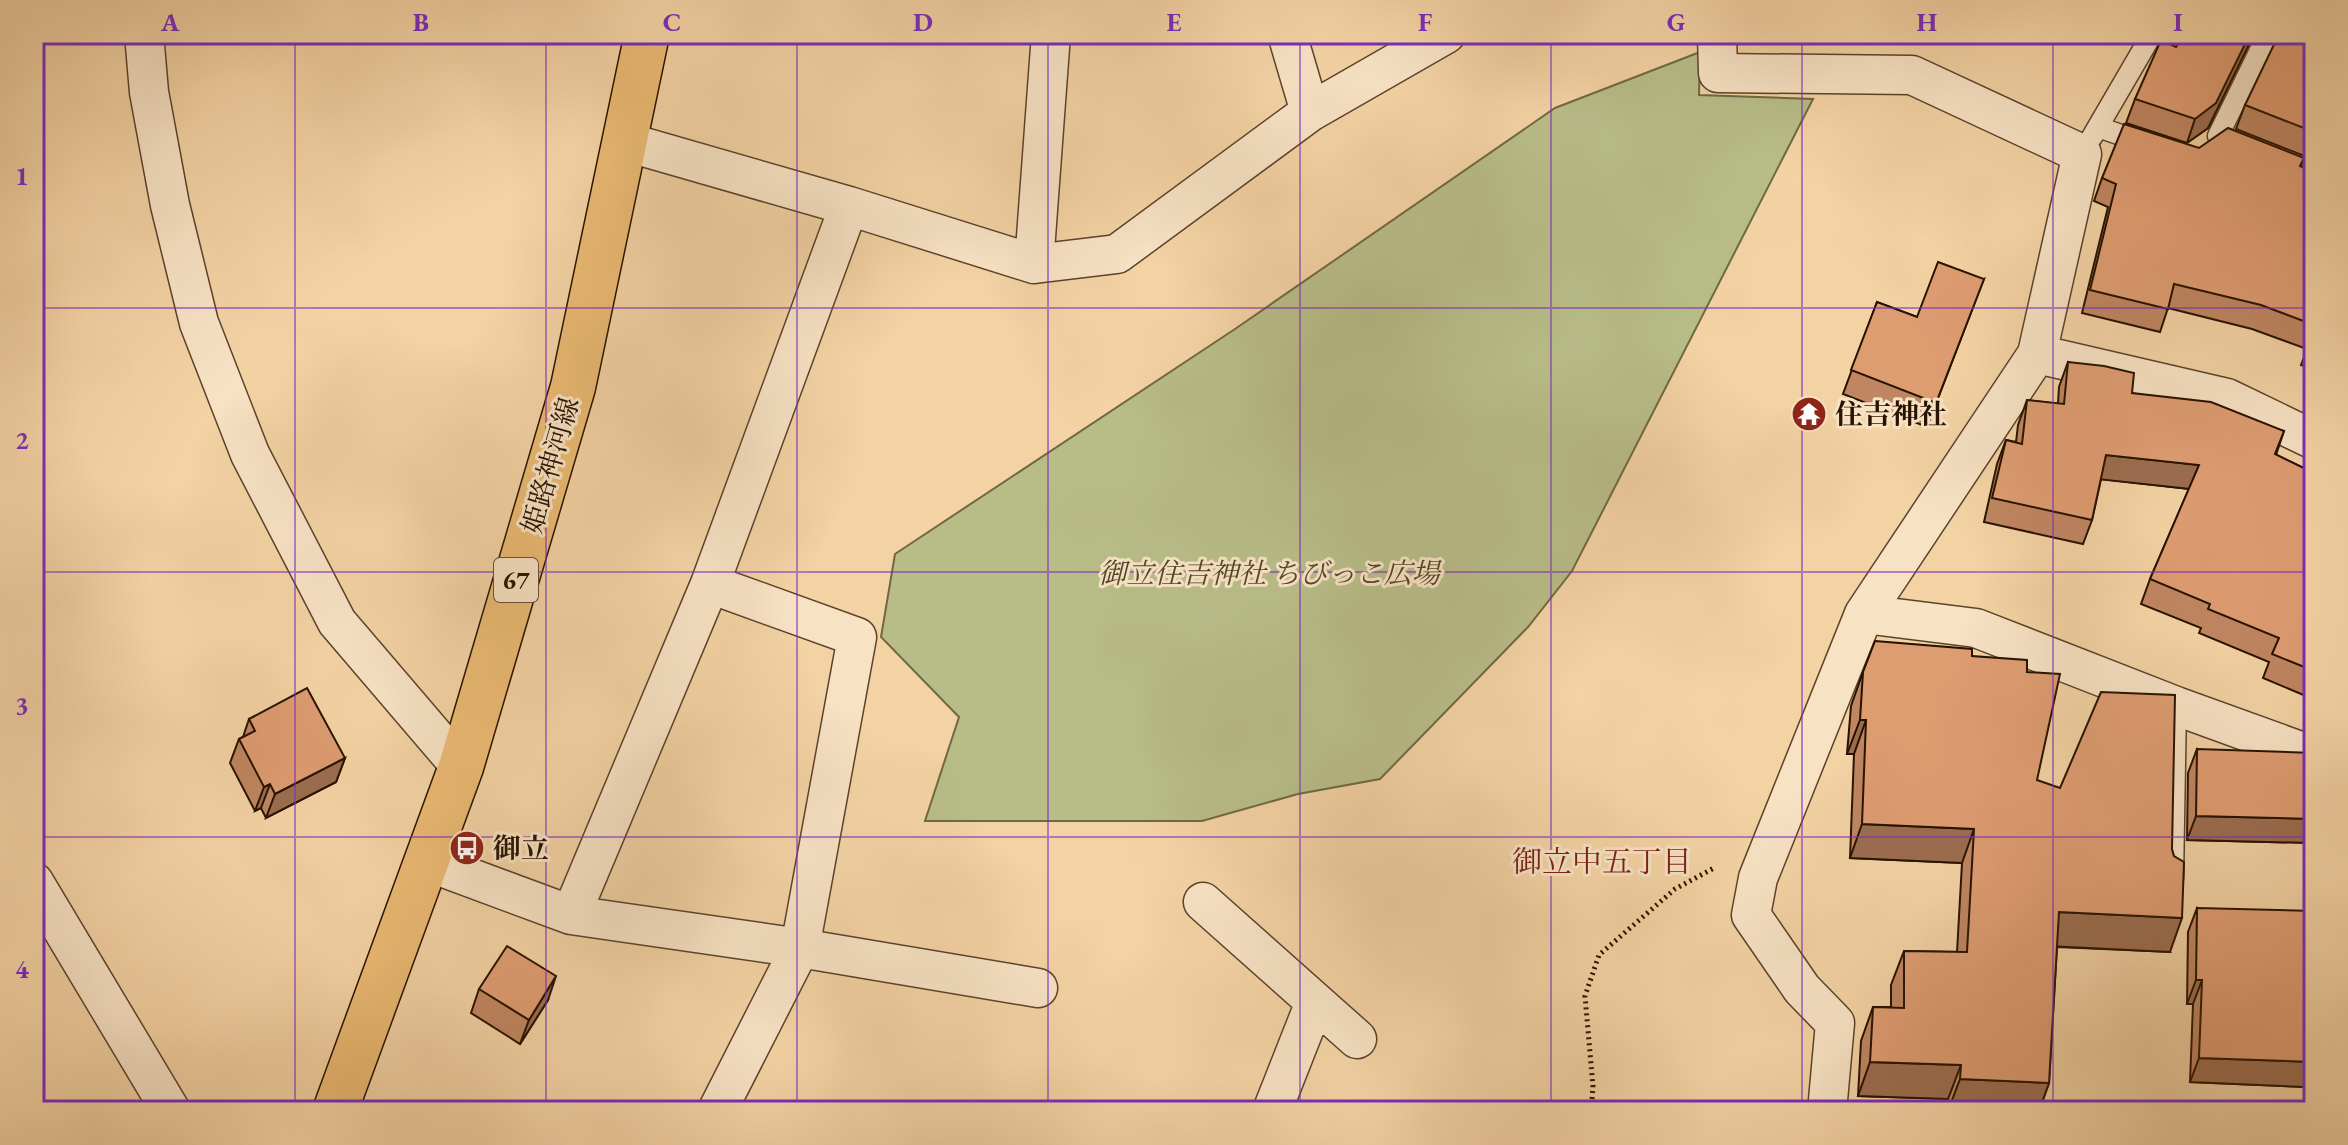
<svg xmlns="http://www.w3.org/2000/svg" width="2348" height="1145" font-family="'EB Garamond','Noto Serif JP',serif">
	<rect width="100%" height="100%" fill="#f3d2a4"/>
	<filter id="stains"><feTurbulence type="fractalNoise" baseFrequency=".0025" numOctaves="4"/><feColorMatrix values="0 0 0 0 .2 0 0 0 0 .09 0 0 0 0 .02 0 0 0 .5 -.17"/></filter>
	<radialGradient id="worn" r=".72"><stop offset=".6" stop-color="#630" stop-opacity="0"/><stop offset="1" stop-color="#630" stop-opacity=".3"/></radialGradient>
	<path fill="#b8bd88" stroke="#706844" stroke-width="2" d="M 1700,52 L 1699,95 L 1813,99 L 1572,571 L 1528,627 L 1380,779 L 1298,794 L 1202,821 L 925,821 L 959,717 L 881,637 L 895,554 L 1235,329 L 1555,108 Z"/>
	<g fill="none" stroke-linecap="round" stroke-linejoin="round">
		<defs>
			<path id="lane" d="M 2098,127 L 2144,143
				M 2218,136 L 2268,34
				M 2092,137 L 2152,34
				M 2173,878 L 2176,706"/>
			<path id="street" d="M 144,34 L 149,92 L 170,205 L 199,323 L 250,454 L 337,622 L 461,767
				M 1287,34 L 1310,112
				M 1717,34 L 1718,73 L 1912,75 L 2082,154 L 2037,354 L 1864,614 L 1976,628 L 2176,706 L 2314,756
				M 623,141 L 849,206 L 1034,264 L 1051,34
				M 1034,264 L 1117,254 L 1310,112 L 1446,34
				M 2037,354 L 2227,398 L 2314,440
				M 710,584 L 857,637 L 800,948 L 1038,988
				M 428,862 L 571,915 L 800,948 L 717,1111
				M 34,882 L 171,1111
				M 1203,902 L 1357,1039
				M 571,915 L 710,584 L 849,206
				M 1272,1111 L 1315,1002
				M 1827,1111 L 1835,1023 L 1802,989 L 1751,915 L 1758,878 L 1864,614"/>
			<path id="primary" d="M 335,1111 L 461,767 L 573,387 L 647,34"/>
		</defs>
		<use href="#lane" stroke="#5b422a" stroke-width="23"/>
		<use href="#street" stroke="#5b422a" stroke-width="41"/>
		<use href="#primary" stroke="#281201" stroke-width="47"/>
		<path stroke="#281201" stroke-width="5" stroke-dasharray="2 4" stroke-linecap="butt" d="M 1591,1111 L 1593,1087 L 1585,996 L 1599,955 L 1675,889 L 1714,868"/>
		<use href="#lane" stroke="#f7e2c4" stroke-width="20"/>
		<use href="#street" stroke="#f7e2c4" stroke-width="38"/>
		<use href="#primary" stroke="#eab972" stroke-width="44"/>
	</g>
	<path fill="#bf8661" stroke="#281201" stroke-width="2" d="M 2184,34 L 2254,34 L 2208,128 L 2187,143 L 2126,123 L 2135,99 L 2176,47 Z
		M 2314,34 L 2314,143 L 2307,157 L 2236,129 L 2245,105 Z
		M 2199,148 L 2304,158 L 2301,167 L 2314,173 L 2314,369 L 2301,365 L 2307,349 L 2252,329 L 2168,308 L 2160,332 L 2082,313 L 2108,207 L 2094,201 L 2102,178 Z
		M 1984,279 L 1927,427 L 1843,394 L 1877,302 L 1917,317 Z
		M 2068,362 L 2132,393 L 2284,431 L 2276,455 L 2314,473 L 2313,699 L 2263,678 L 2269,662 L 2199,633 L 2201,628 L 2141,604 L 2150,579 L 2189,489 L 2101,479 L 2092,520 L 2083,544 L 1984,522 L 1997,464 L 2006,440 L 2016,442 L 2018,425 L 2027,400 L 2058,404 L 2059,387 Z
		M 1972,656 L 2027,672 L 2037,780 L 2170,952 L 2057,947 L 2049,1083 L 2039,1111 L 1948,1111 L 1948,1099 L 1858,1096 L 1861,1041 L 1873,1007 L 1891,1007 L 1891,985 L 1904,951 L 1957,952 L 1962,863 L 1850,858 L 1854,754 L 1847,754 L 1851,706 L 1863,672 Z
		M 249,719 L 345,758 L 336,782 L 266,818 L 261,808 L 255,811 L 230,763 L 239,739 L 243,737 Z
		M 2197,749 L 2313,843 L 2187,840 L 2188,773 Z
		M 2197,908 L 2305,1087 L 2190,1082 L 2193,1004 L 2187,1004 L 2188,932 Z
		M 479,989 L 548,1000 L 520,1044 L 471,1013 Z"/>
	<path fill="#9b6d4f" stroke="#281201" stroke-width="2" d="M 2250,34 L 2254,34 L 2208,128 L 2187,143 L 2195,119 Z
		M 2106,455 L 2199,465 L 2190,489 L 2097,479 Z
		M 1860,720 L 1866,720 L 1854,754 L 1847,754 Z
		M 345,758 L 336,782 L 266,818 L 275,794 Z
		M 270,784 L 261,808 L 255,811 L 264,787 Z
		M 2196,816 L 2314,819 L 2314,841 L 2313,843 L 2187,840 Z
		M 1862,824 L 1974,829 L 1962,863 L 1850,858 Z
		M 2059,912 L 2182,918 L 2170,952 L 2047,946 Z
		M 556,976 L 548,1000 L 520,1044 L 529,1020 Z
		M 2196,980 L 2202,980 L 2193,1004 L 2187,1004 Z
		M 2199,1058 L 2313,1062 L 2305,1087 L 2190,1082 Z
		M 1870,1062 L 1961,1065 L 1948,1099 L 1858,1096 Z
		M 1960,1079 L 2049,1083 L 2039,1111 L 1948,1111 Z"/>
	<path fill="#de9c71" stroke="#281201" stroke-width="2" d="M 2184,34 L 2250,34 L 2216,103 L 2195,119 L 2135,99 L 2161,40 L 2176,47 Z
		M 2279,34 L 2314,34 L 2314,132 L 2245,105 Z
		M 2124,124 L 2199,148 L 2228,128 L 2304,158 L 2300,166 L 2314,173 L 2314,325 L 2261,305 L 2174,284 L 2168,309 L 2090,290 L 2116,184 L 2102,178 Z
		M 1938,262 L 1984,279 L 1936,403 L 1851,370 L 1877,302 L 1917,317 Z
		M 2314,333 L 2314,343 L 2309,342 Z
		M 2068,362 L 2104,366 L 2134,373 L 2132,393 L 2211,402 L 2284,431 L 2275,454 L 2314,473 L 2314,671 L 2272,654 L 2279,638 L 2208,609 L 2210,604 L 2150,579 L 2199,465 L 2106,455 L 2092,520 L 1992,498 L 2006,440 L 2022,444 L 2027,400 L 2064,404 Z
		M 1875,641 L 1972,649 L 1972,656 L 2027,660 L 2027,672 L 2060,674 L 2037,780 L 2060,788 L 2101,692 L 2175,695 L 2172,849 L 2174,856 L 2184,862 L 2182,918 L 2059,912 L 2049,1083 L 1960,1079 L 1961,1065 L 1870,1062 L 1873,1007 L 1904,1008 L 1904,951 L 1967,952 L 1974,829 L 1862,824 L 1866,720 L 1860,720 L 1863,672 Z
		M 307,688 L 345,758 L 275,794 L 270,784 L 264,787 L 239,739 L 255,731 L 249,719 Z
		M 2197,749 L 2314,753 L 2314,819 L 2196,816 Z
		M 2197,908 L 2314,911 L 2313,1062 L 2199,1058 L 2202,980 L 2196,980 Z
		M 507,946 L 556,976 L 529,1020 L 479,989 Z"/>
	<path fill="none" stroke="#7b2cbf" stroke-width="2" stroke-opacity="0.55" d="M 295,34 L 295,1111M 546,34 L 546,1111M 797,34 L 797,1111M 1048,34 L 1048,1111M 1300,34 L 1300,1111M 1551,34 L 1551,1111M 1802,34 L 1802,1111M 2053,34 L 2053,1111M 34,308 L 2314,308M 34,572 L 2314,572M 34,837 L 2314,837"/>
	<defs>
		<symbol id="temple-disc" viewBox="-11 -11 22 22"><circle r="9.5" fill="#8f2418" stroke="#f7e2c4"/><path d="M0-6L5-2H3V0L6.5 2.5H4V6H1.5V3h-3V6H-4V2.5H-6.5L-3 0V-2H-5Z" fill="#fff"/></symbol>
		<symbol id="bus-disc" viewBox="-11 -11 22 22"><circle r="9.5" fill="#8f2418" stroke="#f7e2c4"/><path d="M-5-6H5V4H4V6H2V4H-2V6H-4V4H-5ZM-3.5-4V0h7V-4ZM-3.5 1.2v1.5H-2V1.2ZM2 1.2v1.5H3.5V1.2Z" fill="#fff"/></symbol>
	</defs>
	<g fill-rule="evenodd">
		<use href="#temple-disc" x="1789" y="394" width="40" height="40"/>
		<use href="#bus-disc" x="447" y="828" width="40" height="40"/>
	</g>
	<g text-anchor="middle" dominant-baseline="central" stroke-width="6" stroke-linejoin="round" paint-order="stroke">
		<rect fill="#f7e2c4" stroke="#66503c" stroke-width="2" x="494" y="558" width="44" height="44" rx="6"/>
		<g font-size="26" font-weight="bold" fill="#281201">
			<text x="516" y="580">67</text>
		</g>
		<g font-size="28" font-weight="bold" fill="#281201" stroke="#f7e2c4" text-anchor="start">
			<text x="1835" y="414">住吉神社</text>
			<text x="493" y="848">御立</text>
		</g>
		<g font-size="28" fill="#281201" stroke="#f7e2c4">
			<text transform="translate(550 465) rotate(-74)">姫路神河線</text>
		</g>
		<g font-size="28" font-style="italic" fill="#53452a" stroke="#f7e2c4">
			<text x="1269" y="573">御立住吉神社 ちびっこ広場</text>
		</g>
		<g font-size="30" fill="#7a1f14" stroke="#f7e2c4">
			<text x="1602" y="861">御立中五丁目</text>
		</g>
	</g>
	<rect width="2348" height="1145" fill="none" stroke="#f3d2a4" stroke-width="88"/>
	<rect x="44" y="44" width="2260" height="1057" fill="none" stroke="#7b2cbf" stroke-width="3"/>
	<g font-size="26" text-anchor="middle" font-weight="bold" fill="#7b2cbf">
		<text x="170" y="31">A</text>
		<text x="421" y="31">B</text>
		<text x="672" y="31">C</text>
		<text x="923" y="31">D</text>
		<text x="1174" y="31">E</text>
		<text x="1425" y="31">F</text>
		<text x="1676" y="31">G</text>
		<text x="1927" y="31">H</text>
		<text x="2178" y="31">I</text>
		<text x="22" y="185">1</text>
		<text x="22" y="449">2</text>
		<text x="22" y="714">3</text>
		<text x="22" y="978">4</text>
	</g>
	<rect width="100%" height="100%" filter="url(#stains)"/>
	<rect width="100%" height="100%" fill="url(#worn)"/>
</svg>
